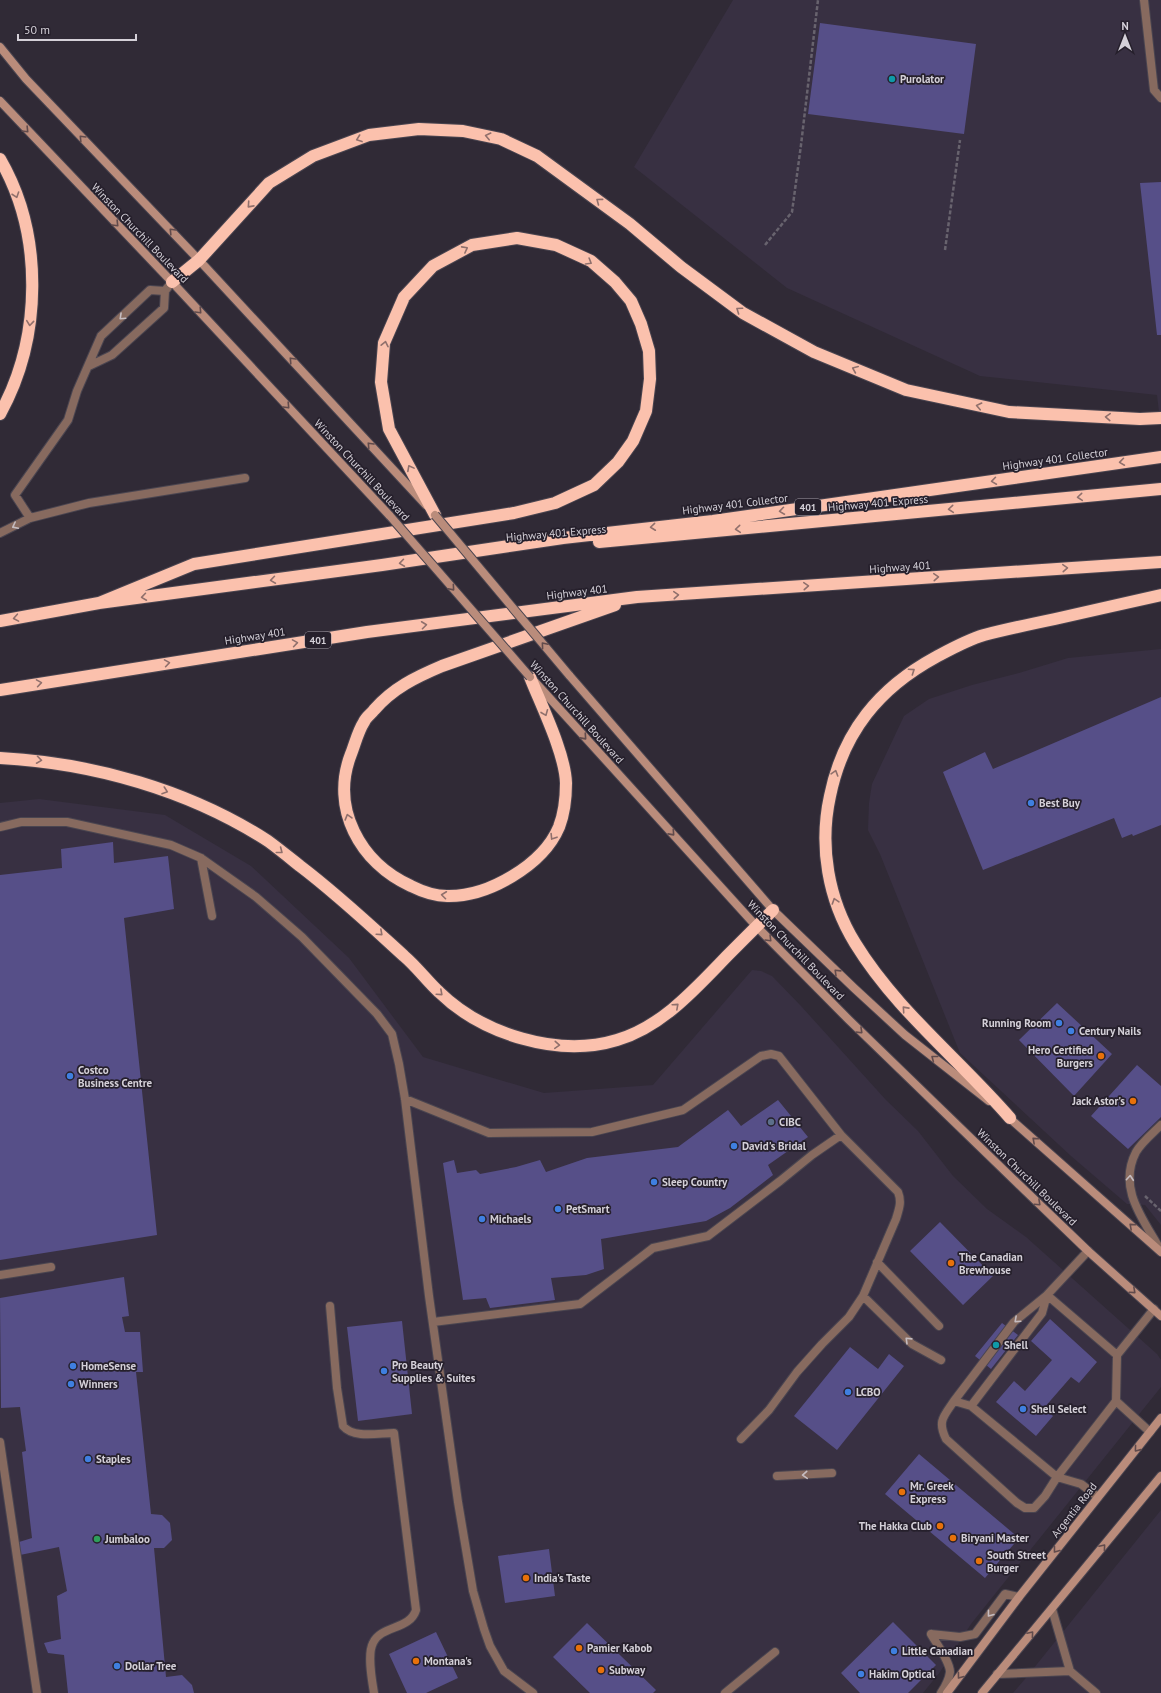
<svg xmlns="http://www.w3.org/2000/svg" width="1161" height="1693" font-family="'PT Sans',sans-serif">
	<rect width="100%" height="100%" fill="#302a36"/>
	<path fill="#383042" d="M 733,0 L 1161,0 L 1161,412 L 1159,412 L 1157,395 L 980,376 L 787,288 L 634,167 Z
		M 1161,649 L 1161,1225 L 1145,1205 L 1127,1204 L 1071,1156 L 960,1053 L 880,854 L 868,830 L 869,803 L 872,784 L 904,716 L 929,699 L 972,685 L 1019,673 L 1068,658 Z
		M 39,799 L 165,815 L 251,866 L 349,958 L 423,1057 L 544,1093 L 653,1085 L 752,970 L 761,971 L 772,976 L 801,1006 L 886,1100 L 918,1131 L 953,1176 L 987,1209 L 1026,1237 L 1157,1354 L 1161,1360 L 1161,1387 L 971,1624 L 940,1672 L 923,1693 L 0,1693 L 0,803 Z
		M 1161,1510 L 1161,1693 L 1013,1693 L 1025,1679 Z"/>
	<path fill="#564f88" d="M 820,23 L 976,44 L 964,134 L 808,114 Z
		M 1161,182 L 1161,335 L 1157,335 L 1140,183 Z
		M 1161,697 L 1161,825 L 1133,836 L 1132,834 L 1122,838 L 1114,818 L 983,870 L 943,772 L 985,752 L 993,769 Z
		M 113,842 L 114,863 L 168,856 L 174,909 L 124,918 L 157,1235 L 0,1260 L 0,875 L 62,868 L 61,849 Z
		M 1057,1003 L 1112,1054 L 1074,1096 L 1019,1040 Z
		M 1137,1065 L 1161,1086 L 1161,1117 L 1128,1149 L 1091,1116 Z
		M 778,1100 L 808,1137 L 768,1165 L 773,1175 L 730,1208 L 706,1221 L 601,1239 L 604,1269 L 586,1275 L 551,1278 L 555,1300 L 490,1308 L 486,1298 L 463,1300 L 443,1163 L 454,1160 L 457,1173 L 476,1170 L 480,1174 L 516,1167 L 540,1160 L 546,1172 L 587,1158 L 678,1147 L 728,1110 L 741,1126 Z
		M 940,1222 L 993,1276 L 963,1305 L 910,1251 Z
		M 124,1277 L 129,1316 L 122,1317 L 125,1332 L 140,1332 L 143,1372 L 136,1372 L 151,1514 L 162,1515 L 170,1523 L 172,1540 L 164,1548 L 154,1548 L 166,1677 L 182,1675 L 192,1685 L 194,1693 L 68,1693 L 64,1655 L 48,1653 L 44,1643 L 61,1639 L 57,1596 L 67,1591 L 59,1547 L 20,1555 L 19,1542 L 32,1538 L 22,1452 L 26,1451 L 20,1407 L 1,1408 L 0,1298 Z
		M 1050,1319 L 1097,1362 L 1079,1383 L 1071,1377 L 1044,1408 L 1053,1416 L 1036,1436 L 996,1402 L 1014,1381 L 1025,1391 L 1052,1360 L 1031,1341 Z
		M 402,1321 L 412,1414 L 358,1421 L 347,1327 Z
		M 1002,1323 L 1018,1335 L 991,1369 L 975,1356 Z
		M 850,1347 L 878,1369 L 889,1354 L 904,1366 L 837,1450 L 794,1416 Z
		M 919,1454 L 1019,1538 L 985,1578 L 885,1494 Z
		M 549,1549 L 555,1596 L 505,1603 L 498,1556 Z
		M 893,1622 L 936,1665 L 908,1693 L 860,1693 L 841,1673 Z
		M 587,1623 L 656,1690 L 653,1693 L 590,1693 L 553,1657 Z
		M 436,1632 L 458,1678 L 426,1693 L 407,1693 L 389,1654 Z"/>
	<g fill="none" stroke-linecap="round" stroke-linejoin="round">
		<defs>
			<path id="lane" d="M 1144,0 L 1154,90 L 1161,98
				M 89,366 L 112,355 L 164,308 L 165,291 L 168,287
				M 30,518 L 15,495 L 68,420 L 77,391 L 101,336 L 150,290 L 165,291
				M 0,533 L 30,518 L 89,503 L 245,478
				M 0,827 L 21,822 L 67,822 L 171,845 L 201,858 L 256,897 L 302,937 L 377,1014 L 392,1034 L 399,1064 L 405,1099 L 429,1296 L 458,1502 L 473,1591 L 484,1629 L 490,1646 L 504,1671 L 533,1693
				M 201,858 L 212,916
				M 405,1099 L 489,1133 L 592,1132 L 683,1110 L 761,1056 L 771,1054 L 779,1056 L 841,1135 L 812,1155 L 780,1181 L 708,1236 L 653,1248 L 580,1304 L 433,1322
				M 1161,1125 C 1152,1134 1142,1142 1136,1152 C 1117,1189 1144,1220 1161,1251
				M 1088,1251 L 1047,1295 L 1042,1313 L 971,1406 L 1057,1477 L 1116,1401 L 1117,1355 L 1154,1309
				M 877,1262 L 939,1326
				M 0,1275 L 51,1267
				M 863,1296 L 912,1344 L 941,1360
				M 330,1306 L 337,1388 L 343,1426 C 354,1439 379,1433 394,1433 L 416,1610 C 410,1630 381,1625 373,1643 C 367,1654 372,1681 374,1693
				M 954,1401 L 1014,1322 L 1047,1295 L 1117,1355
				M 1116,1401 L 1150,1432
				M 971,1406 L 954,1401 C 944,1416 937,1421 946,1439 L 1017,1503 L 1025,1508 L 1034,1508 L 1045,1496 L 1057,1477 L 1081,1484 L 1098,1497
				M 741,1439 L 769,1410 L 797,1372 L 822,1344 L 849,1317 L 863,1296 L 896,1219 C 899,1209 902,1202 898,1192 L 841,1135
				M 0,1442 L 37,1693
				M 777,1476 L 832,1473
				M 1052,1609 L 1070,1671 L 1096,1693
				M 931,1634 L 960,1637 L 975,1634 L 1005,1594 L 1019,1597
				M 931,1634 C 936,1643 950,1662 950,1672 C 949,1680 945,1687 941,1693
				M 997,1674 L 1070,1671
				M 725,1693 L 775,1652"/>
			<path id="secondary" d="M 0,47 L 26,79 L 199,260 L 426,505
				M 0,101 L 172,282 L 390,516
				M 569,675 L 773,910 L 854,988 L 905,1035 L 989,1101
				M 535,682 L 757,927 L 849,1020 L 1010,1176 L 1088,1251 L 1161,1316
				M 1006,1115 L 1161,1252
				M 947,1693 L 1019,1597 L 1161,1418
				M 982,1693 L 1161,1476"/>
			<path id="highway" d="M 0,159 C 44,235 42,338 0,414
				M 172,282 L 199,260 L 269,183 L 313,156 L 369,135 L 419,129 L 463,131 L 501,139 L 537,156 L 630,224 L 681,267 L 743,313 L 814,352 L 906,390 L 1009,412 L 1140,419 L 1161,418
				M 599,542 L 1161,489
				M 99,603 L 194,564 L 514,513 L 555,503 L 594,485 L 618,462 L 633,441 L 646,411 L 650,379 L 649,351 L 641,324 L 631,301 L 615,282 L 591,261 L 556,245 L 517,238 L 472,245 L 433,266 L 404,297 L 384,343 L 381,382 L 389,429 L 435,515
				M 0,621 L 99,603 L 382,565 L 563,538 L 713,521 L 1161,457
				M 530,677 C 541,705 565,753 566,783 C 566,797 564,814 559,827 C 543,865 488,897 447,896 C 435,896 421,891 411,886 C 360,863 330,808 351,754 C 355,744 358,731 364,722 C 366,717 371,714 374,710 C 393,688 416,677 442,666 L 615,605
				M 0,690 L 367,632 L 637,597 L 1161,562
				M 0,758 C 93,763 189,790 268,841 C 279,849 290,858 300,866 C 337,894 370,925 404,956 C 417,967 427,981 439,992 C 482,1034 558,1058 617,1040 C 662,1027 696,988 728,955 C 743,940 758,925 773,910
				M 1010,1118 C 959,1059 896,1010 855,943 C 828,899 819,846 830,796 C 843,732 879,688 936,657 C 951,649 967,640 984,635 C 1007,629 1031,624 1055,619 C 1090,611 1126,603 1161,595"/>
		</defs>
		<use href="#lane" stroke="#4a4550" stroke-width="10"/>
		<use href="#secondary" stroke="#4a4550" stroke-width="10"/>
		<use href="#highway" stroke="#4a4550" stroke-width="14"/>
		<path stroke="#68636e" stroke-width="2.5" stroke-dasharray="4 2" stroke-linecap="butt" d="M 765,245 L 792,212 L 801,145 L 818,0
			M 945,250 L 960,140
			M 1145,1196 L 1161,1211"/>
		<use href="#lane" stroke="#876a5f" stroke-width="8"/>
		<use href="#secondary" stroke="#ba8c7b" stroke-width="8"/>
		<use href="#highway" stroke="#fbc1ad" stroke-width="12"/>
		<defs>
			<path id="secondary-bridge" d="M 435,515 L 569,675
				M 390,516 L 530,677"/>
		</defs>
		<use href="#secondary-bridge" stroke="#4a4550" stroke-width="10" stroke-linecap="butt"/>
		<use href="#secondary-bridge" stroke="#ba8c7b" stroke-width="8"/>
	</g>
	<defs><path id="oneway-chevron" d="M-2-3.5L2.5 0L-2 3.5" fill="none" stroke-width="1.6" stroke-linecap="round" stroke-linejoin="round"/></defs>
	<g stroke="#614b4c">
		<use href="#oneway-chevron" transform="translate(26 130) rotate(46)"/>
		<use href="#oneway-chevron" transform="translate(82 138) rotate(-134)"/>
		<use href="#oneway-chevron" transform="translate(116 224) rotate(46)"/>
		<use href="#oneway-chevron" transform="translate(172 231) rotate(-134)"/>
		<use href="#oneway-chevron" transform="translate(199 311) rotate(47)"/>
		<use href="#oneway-chevron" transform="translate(292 360) rotate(-133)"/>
		<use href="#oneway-chevron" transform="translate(287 406) rotate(47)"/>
		<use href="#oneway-chevron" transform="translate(370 445) rotate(-133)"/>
		<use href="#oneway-chevron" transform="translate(452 588) rotate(49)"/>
		<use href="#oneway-chevron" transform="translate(544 645) rotate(-130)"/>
		<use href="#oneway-chevron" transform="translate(584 737) rotate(48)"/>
		<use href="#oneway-chevron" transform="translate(672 833) rotate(48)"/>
		<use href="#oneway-chevron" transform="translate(769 939) rotate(45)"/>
		<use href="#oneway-chevron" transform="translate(837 972) rotate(-136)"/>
		<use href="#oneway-chevron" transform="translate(860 1031) rotate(44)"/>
		<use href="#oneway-chevron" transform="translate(934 1058) rotate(-142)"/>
		<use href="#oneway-chevron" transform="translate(1035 1140) rotate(-138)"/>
		<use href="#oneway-chevron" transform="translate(1038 1203) rotate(43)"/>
		<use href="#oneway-chevron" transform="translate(1132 1226) rotate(-138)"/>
		<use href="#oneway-chevron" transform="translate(1133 1291) rotate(42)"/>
		<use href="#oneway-chevron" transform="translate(1137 1449) rotate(129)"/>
		<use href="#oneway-chevron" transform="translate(1103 1547) rotate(-50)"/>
		<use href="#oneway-chevron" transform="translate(1056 1550) rotate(128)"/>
		<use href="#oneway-chevron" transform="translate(1031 1634) rotate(-50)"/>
		<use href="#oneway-chevron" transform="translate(960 1676) rotate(127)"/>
	</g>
	<g stroke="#90706c">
		<use href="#oneway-chevron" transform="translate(488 136) rotate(-167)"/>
		<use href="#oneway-chevron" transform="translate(359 139) rotate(160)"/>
		<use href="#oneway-chevron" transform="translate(16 195) rotate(71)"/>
		<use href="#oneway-chevron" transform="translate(599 201) rotate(-143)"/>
		<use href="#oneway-chevron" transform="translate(250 205) rotate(132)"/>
		<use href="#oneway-chevron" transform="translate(465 249) rotate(-28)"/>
		<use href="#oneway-chevron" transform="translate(589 262) rotate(31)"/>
		<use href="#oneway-chevron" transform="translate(739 310) rotate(-145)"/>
		<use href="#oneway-chevron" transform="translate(30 323) rotate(96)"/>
		<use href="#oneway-chevron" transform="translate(385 344) rotate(-78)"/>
		<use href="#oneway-chevron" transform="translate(855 369) rotate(-157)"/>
		<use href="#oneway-chevron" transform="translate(979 406) rotate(-168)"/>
		<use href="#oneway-chevron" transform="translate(1108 417) rotate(-177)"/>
		<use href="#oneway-chevron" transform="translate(1122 462) rotate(172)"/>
		<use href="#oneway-chevron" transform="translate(410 468) rotate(-118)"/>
		<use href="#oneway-chevron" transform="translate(994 481) rotate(172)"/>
		<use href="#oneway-chevron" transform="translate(1080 497) rotate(175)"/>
		<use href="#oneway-chevron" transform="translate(951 509) rotate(175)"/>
		<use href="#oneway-chevron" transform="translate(782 511) rotate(172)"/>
		<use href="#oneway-chevron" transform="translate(653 527) rotate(174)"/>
		<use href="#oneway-chevron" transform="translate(738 529) rotate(175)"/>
		<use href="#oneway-chevron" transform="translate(402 563) rotate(172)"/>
		<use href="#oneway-chevron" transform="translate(1065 568) rotate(-4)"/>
		<use href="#oneway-chevron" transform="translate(936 577) rotate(-4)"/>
		<use href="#oneway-chevron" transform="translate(273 580) rotate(172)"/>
		<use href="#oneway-chevron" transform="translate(806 586) rotate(-4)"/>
		<use href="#oneway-chevron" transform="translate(676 595) rotate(-4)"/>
		<use href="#oneway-chevron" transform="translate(144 597) rotate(172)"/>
		<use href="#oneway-chevron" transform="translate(16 618) rotate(170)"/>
		<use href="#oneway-chevron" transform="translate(424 625) rotate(-7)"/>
		<use href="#oneway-chevron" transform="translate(295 643) rotate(-9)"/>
		<use href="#oneway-chevron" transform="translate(167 663) rotate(-9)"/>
		<use href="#oneway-chevron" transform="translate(912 671) rotate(-34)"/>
		<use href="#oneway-chevron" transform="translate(39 683) rotate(-9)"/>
		<use href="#oneway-chevron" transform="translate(545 713) rotate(68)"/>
		<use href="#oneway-chevron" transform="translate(39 760) rotate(8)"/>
		<use href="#oneway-chevron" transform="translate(835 773) rotate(-73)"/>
		<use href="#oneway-chevron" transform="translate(165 791) rotate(19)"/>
		<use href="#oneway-chevron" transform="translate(348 817) rotate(-106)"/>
		<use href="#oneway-chevron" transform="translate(553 837) rotate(122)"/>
		<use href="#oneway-chevron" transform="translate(280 851) rotate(38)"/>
		<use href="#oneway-chevron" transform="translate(444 895) rotate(-173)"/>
		<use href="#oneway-chevron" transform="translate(835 901) rotate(-108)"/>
		<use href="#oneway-chevron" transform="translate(380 933) rotate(42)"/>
		<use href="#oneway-chevron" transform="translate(440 993) rotate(42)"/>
		<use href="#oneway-chevron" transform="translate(676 1006) rotate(-42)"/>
		<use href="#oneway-chevron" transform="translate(905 1009) rotate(-132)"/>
		<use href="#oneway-chevron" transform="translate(557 1045) rotate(4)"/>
	</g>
	<g stroke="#c5bcc0">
		<use href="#oneway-chevron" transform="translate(122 317) rotate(137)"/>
		<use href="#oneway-chevron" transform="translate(15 526) rotate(153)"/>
		<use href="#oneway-chevron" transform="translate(1130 1178) rotate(-85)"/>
		<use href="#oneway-chevron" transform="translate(1017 1320) rotate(138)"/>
		<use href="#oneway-chevron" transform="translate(908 1340) rotate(-136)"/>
		<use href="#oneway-chevron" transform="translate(805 1475) rotate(176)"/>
		<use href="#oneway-chevron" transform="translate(990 1614) rotate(128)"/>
	</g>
	<g fill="#0f9aa8" stroke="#26202c" stroke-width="1.5">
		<circle cx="892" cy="79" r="4"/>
		<circle cx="996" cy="1345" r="4"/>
	</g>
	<g fill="#3f7fe0" stroke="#26202c" stroke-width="1.5">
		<circle cx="1031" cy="803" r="4"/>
		<circle cx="1059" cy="1023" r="4"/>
		<circle cx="1071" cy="1031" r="4"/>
		<circle cx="70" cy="1076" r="4"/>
		<circle cx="734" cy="1146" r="4"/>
		<circle cx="654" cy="1182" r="4"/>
		<circle cx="558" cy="1209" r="4"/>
		<circle cx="482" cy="1219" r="4"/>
		<circle cx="73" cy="1366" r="4"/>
		<circle cx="384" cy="1371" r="4"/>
		<circle cx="71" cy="1384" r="4"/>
		<circle cx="848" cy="1392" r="4"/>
		<circle cx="1023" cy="1409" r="4"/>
		<circle cx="88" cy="1459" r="4"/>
		<circle cx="894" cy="1651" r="4"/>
		<circle cx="117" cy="1666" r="4"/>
		<circle cx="861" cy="1674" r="4"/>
	</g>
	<g fill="#e8710a" stroke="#26202c" stroke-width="1.5">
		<circle cx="1101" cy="1056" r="4"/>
		<circle cx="1133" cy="1101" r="4"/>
		<circle cx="951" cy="1263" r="4"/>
		<circle cx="902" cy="1492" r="4"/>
		<circle cx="940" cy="1526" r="4"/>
		<circle cx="953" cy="1538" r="4"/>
		<circle cx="979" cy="1561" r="4"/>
		<circle cx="526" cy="1578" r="4"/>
		<circle cx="579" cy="1648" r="4"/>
		<circle cx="416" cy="1661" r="4"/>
		<circle cx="601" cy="1670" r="4"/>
	</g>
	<circle fill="#5c6f8a" stroke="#26202c" stroke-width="1.5" cx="771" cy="1122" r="4"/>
	<circle fill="#2e9e5b" stroke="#26202c" stroke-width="1.5" cx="97" cy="1539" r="4"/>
	<g text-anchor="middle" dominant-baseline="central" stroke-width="3.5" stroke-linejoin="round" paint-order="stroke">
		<g fill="#26202c" stroke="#a09ba4" stroke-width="1">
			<rect x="795" y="499" width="26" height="16" rx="3"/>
			<rect x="305" y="632" width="26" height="16" rx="3"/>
		</g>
		<g font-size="10" font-weight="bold" fill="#d4d0d8">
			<text x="808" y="507">401</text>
			<text x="318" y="640">401</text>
		</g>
		<g font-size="11" font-weight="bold" fill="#d4d0d8" stroke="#26202c" text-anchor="start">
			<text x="900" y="79">Purolator</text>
			<text x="1039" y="803">Best Buy</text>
			<text x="1051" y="1023" text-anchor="end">Running Room</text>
			<text x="1079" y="1031">Century Nails</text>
			<text x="1093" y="1050" text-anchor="end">Hero Certified<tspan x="1093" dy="13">Burgers</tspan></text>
			<text x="78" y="1070">Costco<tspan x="78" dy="13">Business Centre</tspan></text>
			<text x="1125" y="1101" text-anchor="end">Jack Astor's</text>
			<text x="779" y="1122">CIBC</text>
			<text x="742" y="1146">David's Bridal</text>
			<text x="662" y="1182">Sleep Country</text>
			<text x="566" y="1209">PetSmart</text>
			<text x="490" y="1219">Michaels</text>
			<text x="959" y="1257">The Canadian<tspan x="959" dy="13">Brewhouse</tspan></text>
			<text x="1004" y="1345">Shell</text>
			<text x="392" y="1365">Pro Beauty<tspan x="392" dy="13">Supplies &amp; Suites</tspan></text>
			<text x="81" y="1366">HomeSense</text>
			<text x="79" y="1384">Winners</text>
			<text x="856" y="1392">LCBO</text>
			<text x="1031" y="1409">Shell Select</text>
			<text x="96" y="1459">Staples</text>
			<text x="910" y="1486">Mr. Greek<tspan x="910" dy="13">Express</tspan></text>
			<text x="932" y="1526" text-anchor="end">The Hakka Club</text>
			<text x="961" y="1538">Biryani Master</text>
			<text x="105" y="1539">Jumbaloo</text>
			<text x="987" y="1555">South Street<tspan x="987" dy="13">Burger</tspan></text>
			<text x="534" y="1578">India's Taste</text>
			<text x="587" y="1648">Pamier Kabob</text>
			<text x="902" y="1651">Little Canadian</text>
			<text x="424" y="1661">Montana's</text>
			<text x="125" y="1666">Dollar Tree</text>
			<text x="609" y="1670">Subway</text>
			<text x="869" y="1674">Hakim Optical</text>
		</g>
		<g font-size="11" fill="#d4d0d8" stroke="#26202c">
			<text transform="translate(140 233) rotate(46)">Winston Churchill Boulevard</text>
			<text transform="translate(1055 459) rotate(-8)">Highway 401 Collector</text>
			<text transform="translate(362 470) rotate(47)">Winston Churchill Boulevard</text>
			<text transform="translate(878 503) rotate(-5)">Highway 401 Express</text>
			<text transform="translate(735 504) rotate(-7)">Highway 401 Collector</text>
			<text transform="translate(556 533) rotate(-5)">Highway 401 Express</text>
			<text transform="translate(900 567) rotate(-4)">Highway 401</text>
			<text transform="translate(577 592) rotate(-7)">Highway 401</text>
			<text transform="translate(255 636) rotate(-9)">Highway 401</text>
			<text transform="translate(577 712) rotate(48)">Winston Churchill Boulevard</text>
			<text transform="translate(796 950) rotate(46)">Winston Churchill Boulevard</text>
			<text transform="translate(1027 1177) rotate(44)">Winston Churchill Boulevard</text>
			<text transform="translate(1074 1510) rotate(-52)">Argentia Road</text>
		</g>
	</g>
	<g transform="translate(1125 36)" stroke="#26202c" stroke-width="3" paint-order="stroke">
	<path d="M0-3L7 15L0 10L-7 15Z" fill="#d4d0d8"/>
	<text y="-6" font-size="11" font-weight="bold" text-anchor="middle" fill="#d4d0d8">N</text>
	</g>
	<path d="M18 34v6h118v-6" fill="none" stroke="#d4d0d8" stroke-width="2"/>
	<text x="24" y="34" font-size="12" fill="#d4d0d8" stroke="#26202c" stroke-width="3" paint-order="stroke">50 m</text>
</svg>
